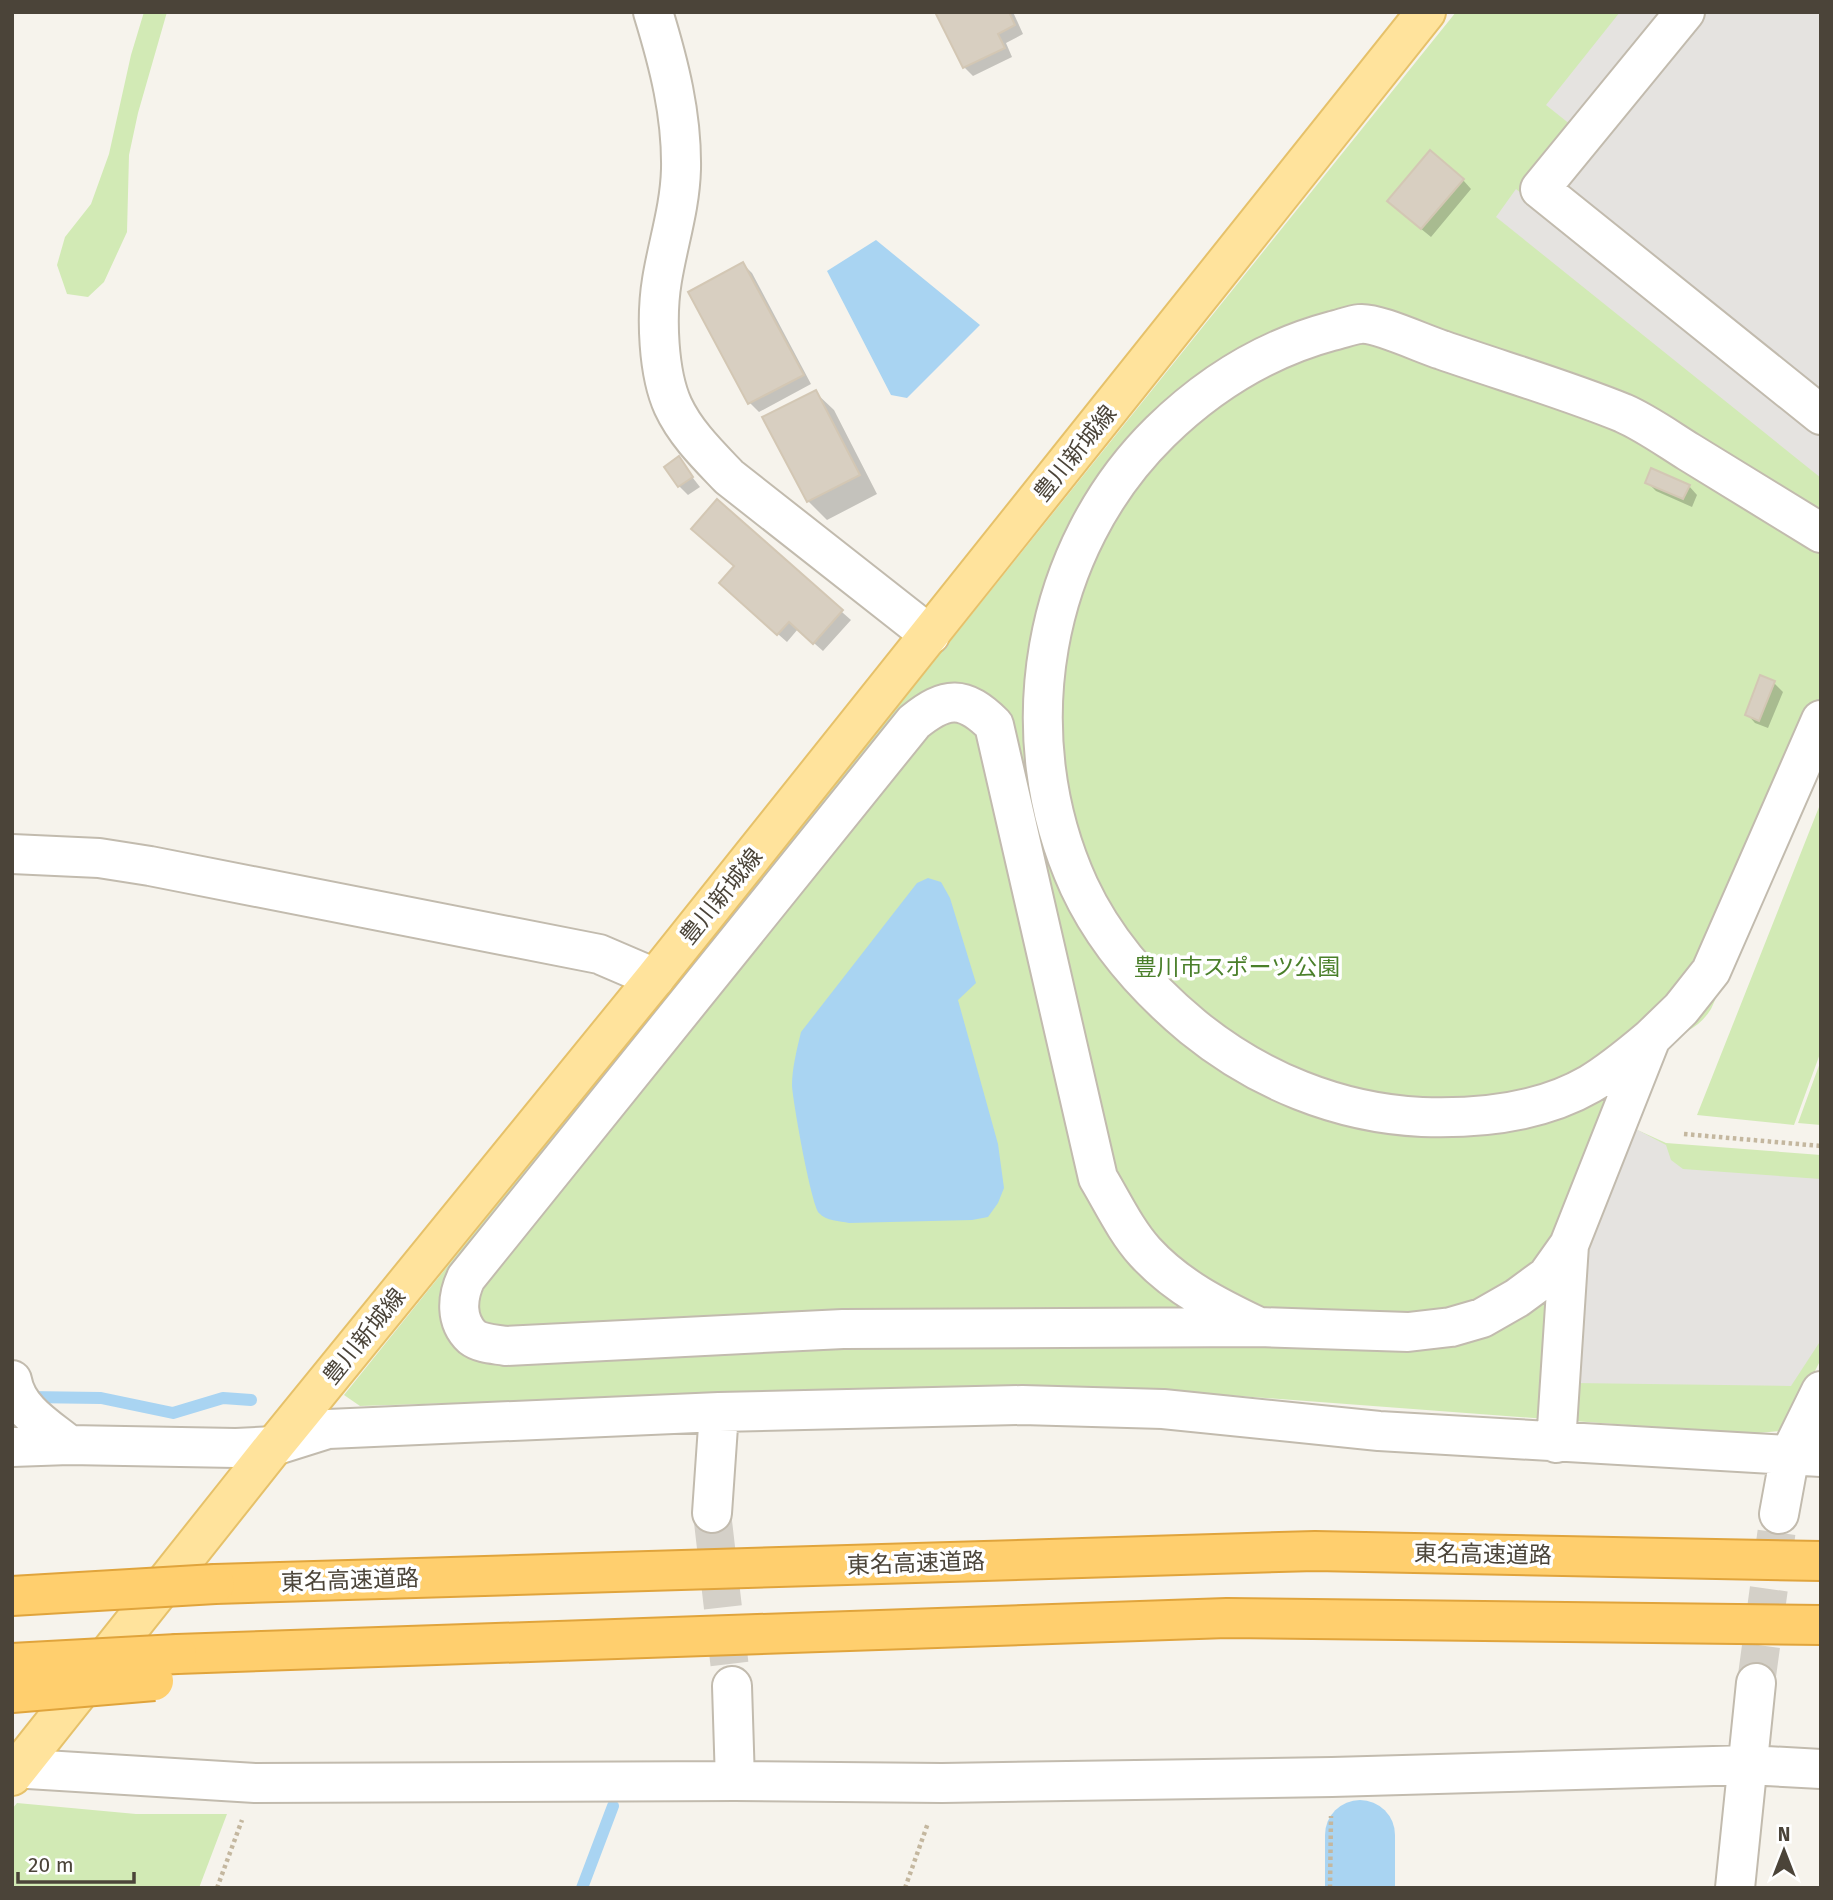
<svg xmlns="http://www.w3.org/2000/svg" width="1833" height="1900" font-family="'Fira Sans','Noto Sans JP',sans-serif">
	<rect width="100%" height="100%" fill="#f6f3ec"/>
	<path fill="#d2eab5" d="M 144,12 L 167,12 L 138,113 L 129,155 L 127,232 L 104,282 L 88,297 L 67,294 L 57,265 L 65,237 L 91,204 L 109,154 L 131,55 Z
		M 1456,12 L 1821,12 L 1821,764 L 1711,1009 C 1701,1025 1686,1035 1667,1036 L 1633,1128 L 1666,1143 L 1821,1155 L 1821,1359 L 1792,1417 L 1781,1431 L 1747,1434 L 1146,1389 L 1033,1385 L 360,1406 L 344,1395 Z
		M 1821,802 L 1821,1051 L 1794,1125 L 1697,1115 Z
		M 1821,1060 L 1821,1125 L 1798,1123 Z
		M 17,1803 L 136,1814 L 227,1814 L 199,1888 L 12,1888 L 12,1809 Z"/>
	<path fill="#e5e3e0" d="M 1620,12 L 1657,12 L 1660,14 L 1571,125 L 1546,105 Z
		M 1703,12 L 1821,12 L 1821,392 L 1565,189 L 1566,179 Z
		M 1516,189 L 1821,437 L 1821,478 L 1496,217 Z
		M 1634,1128 L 1666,1145 L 1671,1160 L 1683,1169 L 1821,1179 L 1821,1340 L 1791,1386 L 1574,1383 L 1585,1254 Z"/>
	<path fill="#a9d4f2" d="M 876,240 L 980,325 L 907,398 L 891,395 L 827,271 Z
		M 928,878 L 941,882 L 950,898 L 976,983 L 958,1000 L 998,1144 L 1004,1188 L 998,1203 L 988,1217 L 972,1220 L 849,1223 C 840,1221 826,1221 819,1213 C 811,1204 793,1102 792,1086 C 792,1068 797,1049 801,1032 L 917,883 Z"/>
	<path fill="#0003" d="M 937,12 L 1013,12 L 1023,34 L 1006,43 L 1012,57 L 973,76 L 964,67 Z
		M 1463,180 L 1471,189 L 1431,237 L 1398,210 Z
		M 743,264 L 752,273 L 811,384 L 759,412 L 750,403 L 690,293 Z
		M 815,392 L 834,410 L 877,494 L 827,520 L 808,501 Z
		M 678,459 L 700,487 L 688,495 L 679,486 Z
		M 1647,482 L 1689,486 L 1697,495 L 1692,507 L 1656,491 Z
		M 717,502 L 851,620 L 823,651 L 798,629 L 787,642 L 730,592 L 736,567 Z
		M 1774,683 L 1783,692 L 1768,728 L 1755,723 L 1747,714 Z"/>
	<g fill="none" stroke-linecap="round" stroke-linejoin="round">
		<path stroke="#a9d4f2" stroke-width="12" d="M 27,1397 L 101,1398 L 173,1413 L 223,1398 L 251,1400
			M 582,1888 L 613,1806"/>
		<path stroke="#a9d4f2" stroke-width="70" d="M 1360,1888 L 1360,1835"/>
	</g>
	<path fill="#d8cfc1" stroke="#d3c7b4" stroke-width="2" d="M 935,12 L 1009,12 L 1015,25 L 998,34 L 1005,48 L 963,68 Z
		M 1430,150 L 1464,179 L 1421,229 L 1387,201 Z
		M 743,262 L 804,375 L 748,404 L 688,292 Z
		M 816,390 L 860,475 L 807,502 L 762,417 Z
		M 679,456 L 693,477 L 678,487 L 664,467 Z
		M 1651,468 L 1690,485 L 1683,499 L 1645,483 Z
		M 717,499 L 843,610 L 813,644 L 789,622 L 777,635 L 719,583 L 734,566 L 691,529 Z
		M 1760,675 L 1775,681 L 1759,721 L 1745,715 Z"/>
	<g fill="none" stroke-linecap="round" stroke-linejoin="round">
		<path stroke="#d4d0c8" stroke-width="38" stroke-dasharray="38 19" stroke-linecap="butt" d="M 712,1513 L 732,1686
			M 1756,1683 L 1779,1514"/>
		<defs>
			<path id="minor" d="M 653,12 C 669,64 682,115 681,169 C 680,208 668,243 662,280 C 656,316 658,373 673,406 C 686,434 709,456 729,477 L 930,635
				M 1685,12 L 1540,189 L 1821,415
				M 12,854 L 99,858 L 150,866 L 599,954 L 655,978
				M 1651,1038 C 1632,1054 1612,1071 1590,1084 C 1540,1113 1478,1119 1422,1117 C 1338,1113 1258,1080 1193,1027 C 1146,988 1105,942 1079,886 C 1010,735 1041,549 1160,432 C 1209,384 1265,349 1332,331 C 1341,329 1351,325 1360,324 C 1376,322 1423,344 1442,350 C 1502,371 1564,389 1623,413 C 1646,423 1668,439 1689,452 C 1733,479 1777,506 1821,533
				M 1259,1327 C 1217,1307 1177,1287 1145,1252 C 1126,1231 1113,1203 1098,1178 L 994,725 C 964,695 946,696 914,722 L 466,1278 C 457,1297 455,1321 472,1337 C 481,1344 495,1344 506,1346 L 843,1329 L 1259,1327 L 1408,1332 L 1451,1327 L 1482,1318 L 1517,1298 L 1547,1276 L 1569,1245
				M 12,1380 C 17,1410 47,1427 69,1445
				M 1556,1443 L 1569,1245 L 1651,1038 L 1681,1009 L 1711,971 L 1821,720
				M 12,1447 L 69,1445 L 236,1448 L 274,1446 L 328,1429 L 719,1412 L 1022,1405 L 1163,1409 L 1379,1431 L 1821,1457
				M 712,1513 L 719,1412
				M 1779,1514 L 1790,1454 L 1821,1391
				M 732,1686 L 735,1781
				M 12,1768 L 255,1783 L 735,1781 L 942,1783 L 1332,1777 L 1748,1765 L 1821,1769
				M 1735,1888 L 1756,1683"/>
			<path id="major" d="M 12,1776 L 274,1446 L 655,978 L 1426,12"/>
			<path id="highway" d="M 215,1584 L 1315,1551 L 1821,1561
				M 177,1654 L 1227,1618 L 1821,1625"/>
		</defs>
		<use href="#minor" stroke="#c2bbae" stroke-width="42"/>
		<use href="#major" stroke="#e6c16a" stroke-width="42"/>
		<use href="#highway" stroke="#e0a43c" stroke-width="42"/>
		<path stroke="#c4b79f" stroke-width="4.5" stroke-dasharray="3.5 3.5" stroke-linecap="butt" d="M 1684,1134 L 1821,1146
			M 217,1888 L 242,1820
			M 905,1888 L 928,1823
			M 1330,1888 L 1331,1816"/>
		<use href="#minor" stroke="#fff" stroke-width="38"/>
		<use href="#major" stroke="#ffe39c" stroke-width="38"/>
		<use href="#highway" stroke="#ffcf6e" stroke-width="38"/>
		<defs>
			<path id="highway-bridge" d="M 12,1596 L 215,1584
				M 12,1663 L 177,1654
				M 12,1693 L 154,1681"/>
		</defs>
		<use href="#highway-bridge" stroke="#e0a43c" stroke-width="42" stroke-linecap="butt"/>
		<use href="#highway-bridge" stroke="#ffcf6e" stroke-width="38"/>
	</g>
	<g text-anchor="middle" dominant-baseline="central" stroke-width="7" stroke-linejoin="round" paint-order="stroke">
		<g font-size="23" fill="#4b4439" stroke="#fff">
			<text transform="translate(1075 453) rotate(-51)">豊川新城線</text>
			<text transform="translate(721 896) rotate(-51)">豊川新城線</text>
			<text transform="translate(364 1336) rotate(-51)">豊川新城線</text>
			<text transform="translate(1483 1554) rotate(1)">東名高速道路</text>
			<text transform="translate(916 1563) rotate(-2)">東名高速道路</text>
			<text transform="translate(350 1580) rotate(-2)">東名高速道路</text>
		</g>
		<g font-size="23" fill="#4a7f2a" stroke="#fff">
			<text x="1237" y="967">豊川市スポーツ公園</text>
		</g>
	</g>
	<rect width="1833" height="1900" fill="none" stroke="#4b4439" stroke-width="28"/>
	<g transform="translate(1784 1851)" stroke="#ffffff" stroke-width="5" paint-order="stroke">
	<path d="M0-5L12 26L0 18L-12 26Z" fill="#4b4439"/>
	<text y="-10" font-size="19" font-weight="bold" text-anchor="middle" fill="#4b4439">N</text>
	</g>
	<path d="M18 1872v10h116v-10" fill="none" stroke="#4b4439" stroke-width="3.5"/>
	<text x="28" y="1872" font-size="21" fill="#4b4439" stroke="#ffffff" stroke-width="5" paint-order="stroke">20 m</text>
</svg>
